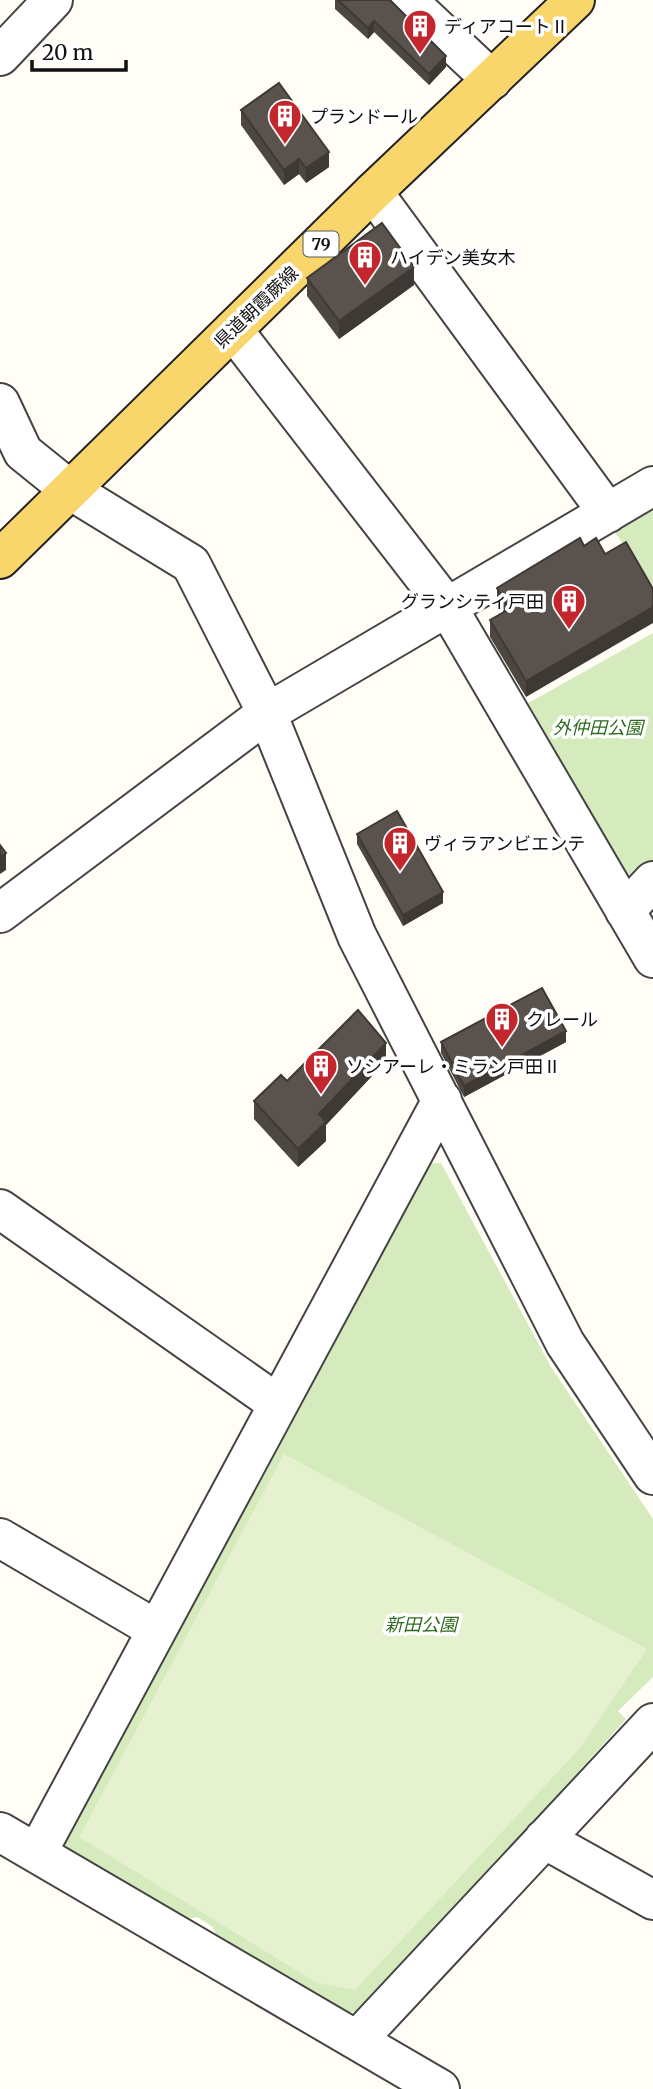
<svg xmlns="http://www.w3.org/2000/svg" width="653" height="2089" font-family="Merriweather,'Noto Sans JP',serif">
	<rect width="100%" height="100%" fill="#fffdf5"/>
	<path fill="#d5ebbd" d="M 653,503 L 653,586 L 612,528 Z
		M 653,633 L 653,861 L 639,876 L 618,875 L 523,706 Z
		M 424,1163 L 441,1163 L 551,1367 L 653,1519 L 653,1677 L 618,1711 L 626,1719 L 361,2011 L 344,2013 L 219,1942 L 213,1927 L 197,1917 L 180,1920 L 67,1848 L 60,1837 Z"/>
	<path fill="#e6f2cf" d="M 284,1454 L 647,1649 L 580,1748 L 355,1990 L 317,1983 L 79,1837 Z"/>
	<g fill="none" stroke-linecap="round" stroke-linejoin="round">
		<defs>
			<path id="minor" d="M 407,0 L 492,80
				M 0,56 L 53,0
				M 373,192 L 608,513
				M 233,330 L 448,608 L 653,958
				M 0,403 L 23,452 L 70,490 L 191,564 L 267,713 L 357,936 L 565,1343 L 653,1475
				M 625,911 L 653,881
				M 0,913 L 267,713 L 653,486
				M 0,1209 L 278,1404
				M 0,1538 L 157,1630
				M 0,1832 L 440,2089
				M 544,1839 L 653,1900
				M 37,1853 L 442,1100
				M 357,2040 L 653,1723"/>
			<path id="major" d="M 0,559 L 373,192 L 575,0"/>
		</defs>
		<use href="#minor" stroke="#444" stroke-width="42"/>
		<use href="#major" stroke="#222" stroke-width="42"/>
		<use href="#minor" stroke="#fff" stroke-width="38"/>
		<use href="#major" stroke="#f9d66b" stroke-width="38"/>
	</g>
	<path fill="#4d4742" d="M 335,0 L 390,0 L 446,67 L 429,85 L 374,32 L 368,39 L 335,9 Z
		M 241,110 L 329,167 L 306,183 L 299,174 L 284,185 L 241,125 Z
		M 307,278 L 414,285 L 339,339 L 307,296 Z
		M 584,546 L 605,554 L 526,697 L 490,637 L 490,620 L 502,614 L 497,605 L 497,588 Z
		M 357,834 L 443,903 L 403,926 L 357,844 Z
		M 441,1042 L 566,1042 L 464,1097 L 441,1053 Z
		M 386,1061 L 326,1125 L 326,1141 L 298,1167 L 254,1119 L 254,1101 L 287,1081 Z"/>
	<path fill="#3f3936" d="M 374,21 L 374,32 L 368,39 L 368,28 Z
		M 446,56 L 446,67 L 429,85 L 429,74 Z
		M 329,152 L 329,167 L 306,183 L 306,168 Z
		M 299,159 L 299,174 L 284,185 L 284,170 Z
		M 414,267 L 414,285 L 339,339 L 339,321 Z
		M 653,607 L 653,623 L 526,697 L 526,681 Z
		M 6,853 L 6,870 L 0,874 L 0,857 Z
		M 443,892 L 443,903 L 403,926 L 403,915 Z
		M 566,1031 L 566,1042 L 464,1097 L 464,1086 Z
		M 386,1043 L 386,1061 L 326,1125 L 326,1141 L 298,1167 L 298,1149 L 319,1114 Z"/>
	<path fill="#5a524d" stroke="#3f3936" stroke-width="2" d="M 338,0 L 390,0 L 446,56 L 429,74 L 374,21 L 368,28 Z
		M 279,83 L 329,152 L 306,168 L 299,159 L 284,170 L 241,110 Z
		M 382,223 L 414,267 L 339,321 L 307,278 Z
		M 580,538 L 584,546 L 596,538 L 605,554 L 626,542 L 653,589 L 653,607 L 526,681 L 490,620 L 509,609 L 497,588 Z
		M 397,811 L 443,892 L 403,915 L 357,834 Z
		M 0,845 L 6,853 L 0,857 Z
		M 542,988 L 566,1031 L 464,1086 L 441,1042 Z
		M 358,1010 L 386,1043 L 319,1114 L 326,1122 L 298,1149 L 254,1101 L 281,1075 L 287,1081 Z"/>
	<defs>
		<symbol id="building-pin" viewBox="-11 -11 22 30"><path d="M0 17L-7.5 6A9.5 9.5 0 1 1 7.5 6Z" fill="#c4262e" stroke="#fff"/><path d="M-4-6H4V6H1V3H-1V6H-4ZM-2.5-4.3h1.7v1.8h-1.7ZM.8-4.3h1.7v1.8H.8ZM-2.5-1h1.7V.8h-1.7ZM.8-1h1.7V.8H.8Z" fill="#fff"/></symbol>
	</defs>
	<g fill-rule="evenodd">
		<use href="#building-pin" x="401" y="7" width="38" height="52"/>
		<use href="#building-pin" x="266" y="97" width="38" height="52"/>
		<use href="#building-pin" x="346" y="238" width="38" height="52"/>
		<use href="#building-pin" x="550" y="582" width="38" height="52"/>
		<use href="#building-pin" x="381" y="824" width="38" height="52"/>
		<use href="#building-pin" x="483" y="1000" width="38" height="52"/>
		<use href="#building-pin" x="302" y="1047" width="38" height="52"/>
	</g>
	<g text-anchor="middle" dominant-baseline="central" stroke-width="7" stroke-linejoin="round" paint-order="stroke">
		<rect fill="#fff" stroke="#585858" stroke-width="2" x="303.5" y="231.5" width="35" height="25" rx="5"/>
		<g font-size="16" font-weight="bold" fill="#111">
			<text x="321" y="244">79</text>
		</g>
		<g font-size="18" fill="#111" stroke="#fff" text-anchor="start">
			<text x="444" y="26">ディアコートⅡ</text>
			<text x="310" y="116">プランドール</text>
			<text x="390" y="257">ハイデン美女木</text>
			<text x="544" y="601" text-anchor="end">グランシティ戸田</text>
			<text x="424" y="843">ヴィラアンビエンテ</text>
			<text x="526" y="1019">クレール</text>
			<text x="346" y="1066">ソシアーレ・ミラン戸田Ⅱ</text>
		</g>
		<g font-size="18" fill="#111" stroke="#fff">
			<text transform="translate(256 307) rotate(-44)">県道朝霞蕨線</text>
		</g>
		<g font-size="18" font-style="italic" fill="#2f6b1f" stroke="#fff">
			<text x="598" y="727">外仲田公園</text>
			<text x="421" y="1624">新田公園</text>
		</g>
	</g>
	<path d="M32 60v10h94v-10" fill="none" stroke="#111111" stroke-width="3.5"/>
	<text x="42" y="60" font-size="21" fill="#111111" stroke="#ffffff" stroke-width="5" paint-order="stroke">20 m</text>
</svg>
